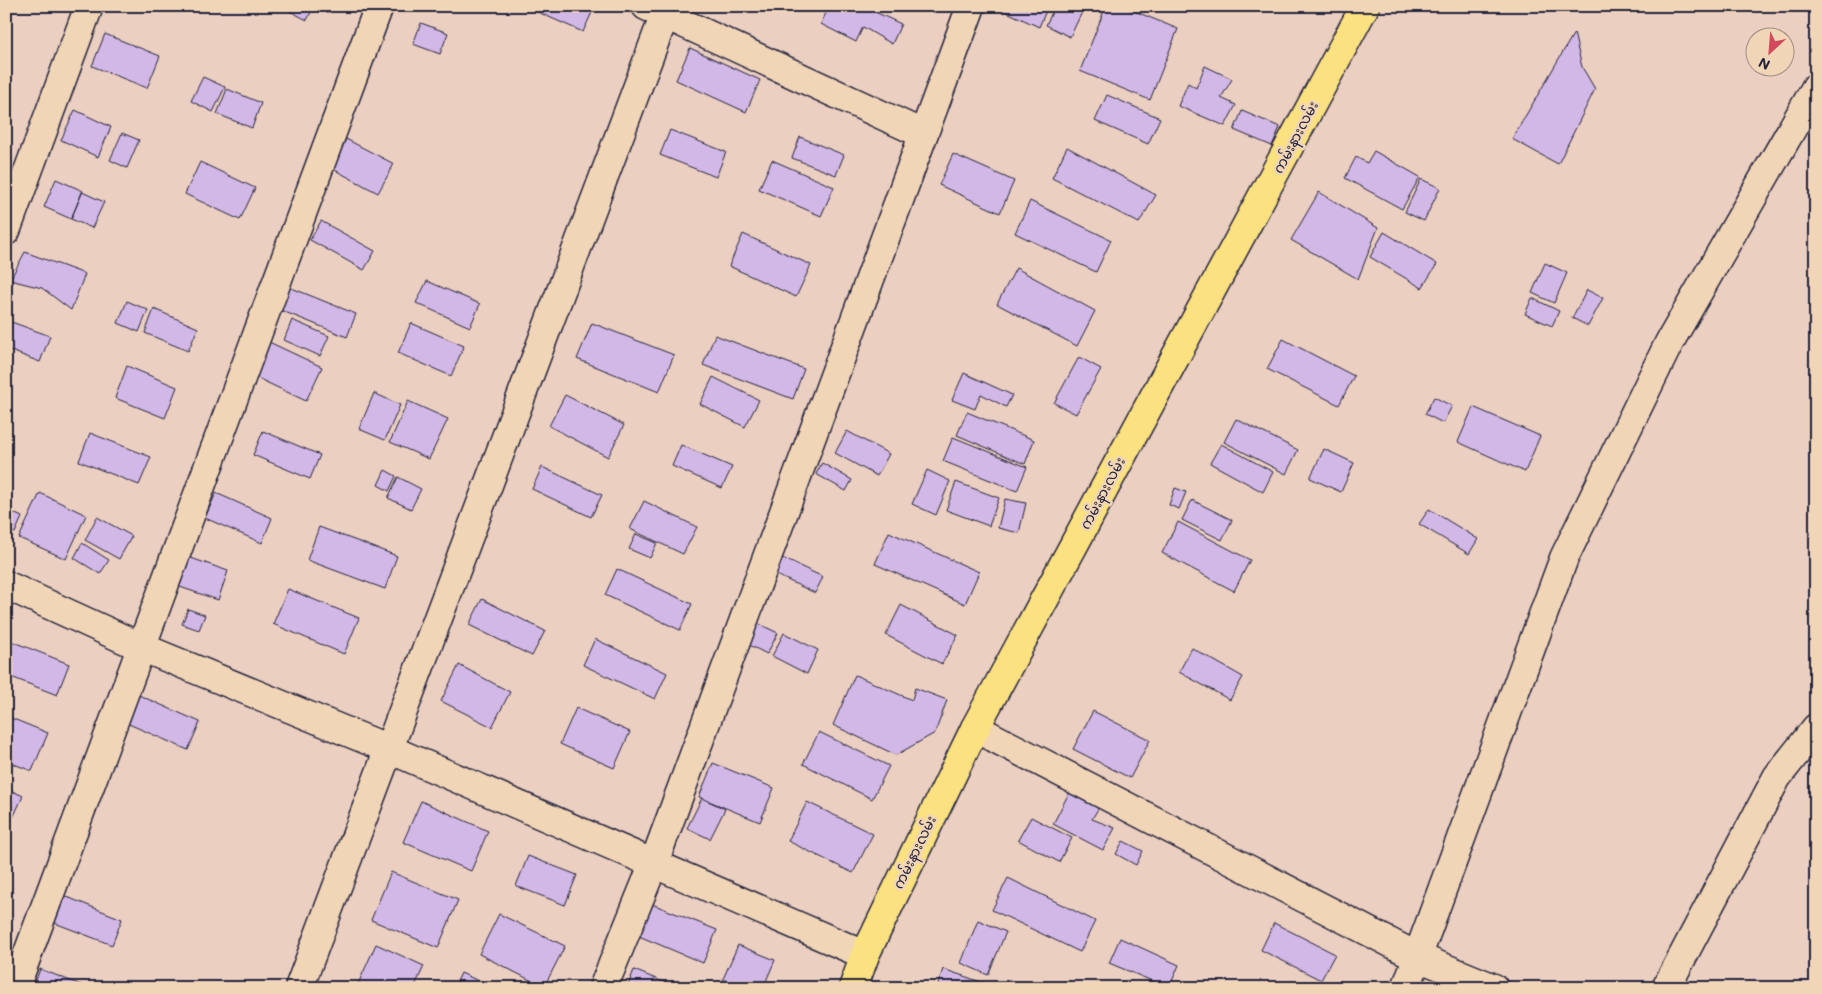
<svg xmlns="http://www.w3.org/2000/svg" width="1822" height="994" font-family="Mali,'Noto Sans Myanmar',sans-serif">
	<rect width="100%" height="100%" fill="#ebcfc1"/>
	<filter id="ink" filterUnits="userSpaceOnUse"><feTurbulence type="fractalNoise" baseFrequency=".02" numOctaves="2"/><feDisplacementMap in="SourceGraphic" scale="10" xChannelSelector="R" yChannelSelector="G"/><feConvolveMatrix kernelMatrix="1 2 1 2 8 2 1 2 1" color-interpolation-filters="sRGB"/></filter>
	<g filter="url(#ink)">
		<path fill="#d2b8e7" stroke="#22223b" d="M 280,6 L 314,6 L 307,20 Z
			M 524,6 L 583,6 L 593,10 L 583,32 Z
			M 829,6 L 875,6 L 871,10 L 901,24 L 892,44 L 863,27 L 856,42 L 821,24 Z
			M 994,6 L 1048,6 L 1039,27 Z
			M 1055,6 L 1075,6 L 1083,10 L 1070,37 L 1046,25 Z
			M 1106,6 L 1122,6 L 1178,29 L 1150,100 L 1080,71 Z
			M 421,23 L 448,33 L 440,54 L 413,44 Z
			M 1574,33 L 1582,67 L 1595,89 L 1558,164 L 1512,139 Z
			M 105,34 L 160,56 L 147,88 L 92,66 Z
			M 690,48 L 760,80 L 746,112 L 676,80 Z
			M 1205,66 L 1232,79 L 1221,98 L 1236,105 L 1225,126 L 1178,106 L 1188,83 L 1196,88 Z
			M 203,77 L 225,87 L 213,112 L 191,101 Z
			M 227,89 L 261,103 L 252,128 L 217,114 Z
			M 1107,95 L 1160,118 L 1148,144 L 1095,121 Z
			M 75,110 L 111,127 L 98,157 L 61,140 Z
			M 1242,111 L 1280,127 L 1272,146 L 1234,130 Z
			M 670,130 L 726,152 L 716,177 L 660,155 Z
			M 122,133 L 139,140 L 127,168 L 110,160 Z
			M 800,137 L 844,155 L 836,175 L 792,158 Z
			M 346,139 L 394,164 L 378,193 L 331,168 Z
			M 1067,147 L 1156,195 L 1139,223 L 1052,178 Z
			M 1374,151 L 1420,177 L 1402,209 L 1345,178 L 1356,157 L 1367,163 Z
			M 953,154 L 1014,181 L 1000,213 L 939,185 Z
			M 772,160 L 834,187 L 821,216 L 759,189 Z
			M 200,162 L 255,188 L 240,220 L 185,194 Z
			M 56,179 L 83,191 L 71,219 L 44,207 Z
			M 1421,179 L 1440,188 L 1424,221 L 1405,212 Z
			M 82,192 L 104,202 L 92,228 L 71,219 Z
			M 1319,192 L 1378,228 L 1358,279 L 1291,240 Z
			M 1030,201 L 1111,240 L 1096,272 L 1015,233 Z
			M 321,221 L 375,251 L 364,270 L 310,240 Z
			M 1384,232 L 1437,264 L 1422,288 L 1370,257 Z
			M 743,234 L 811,265 L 796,297 L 729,266 Z
			M 25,252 L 85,274 L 71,310 L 42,288 L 10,280 Z
			M 1545,263 L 1567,273 L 1554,303 L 1532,293 Z
			M 1016,268 L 1095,311 L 1077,346 L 997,304 Z
			M 427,281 L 480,304 L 470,327 L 416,303 Z
			M 284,285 L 356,314 L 347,337 L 275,308 Z
			M 1587,290 L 1603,298 L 1588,326 L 1572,318 Z
			M 1532,298 L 1559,311 L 1552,326 L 1525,314 Z
			M 127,301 L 148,310 L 139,332 L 118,323 Z
			M 154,309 L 198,328 L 188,351 L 145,333 Z
			M 6,320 L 50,336 L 40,362 L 6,349 Z
			M 292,320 L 329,336 L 320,356 L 284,340 Z
			M 411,323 L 464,346 L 451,376 L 398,353 Z
			M 592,323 L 674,355 L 659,392 L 577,359 Z
			M 715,335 L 804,369 L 793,399 L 703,365 Z
			M 1283,339 L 1354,376 L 1339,405 L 1267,369 Z
			M 269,342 L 322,367 L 306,401 L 253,376 Z
			M 1079,357 L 1101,369 L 1076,414 L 1054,403 Z
			M 127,366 L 177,387 L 165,418 L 115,398 Z
			M 964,373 L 1012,395 L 1006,407 L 981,394 L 975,409 L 952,400 Z
			M 713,377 L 759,400 L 745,427 L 700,404 Z
			M 374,393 L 400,405 L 385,440 L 359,429 Z
			M 565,395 L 624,425 L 608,457 L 549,426 Z
			M 1434,397 L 1452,406 L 1443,423 L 1425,414 Z
			M 408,401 L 448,419 L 429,459 L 390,442 Z
			M 1473,407 L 1540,436 L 1525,472 L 1458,442 Z
			M 967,412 L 1034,440 L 1025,464 L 957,435 Z
			M 1236,419 L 1298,450 L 1286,474 L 1224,442 Z
			M 263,431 L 320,455 L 310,479 L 253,455 Z
			M 847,431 L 889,454 L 877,476 L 835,453 Z
			M 90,433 L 151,457 L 139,485 L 79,461 Z
			M 953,437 L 1027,467 L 1017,491 L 943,461 Z
			M 1221,444 L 1273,472 L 1263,492 L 1210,463 Z
			M 681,445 L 732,467 L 722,488 L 672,466 Z
			M 1324,449 L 1354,463 L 1341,492 L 1310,478 Z
			M 822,463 L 852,480 L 846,491 L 816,474 Z
			M 542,467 L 602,495 L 591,517 L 532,489 Z
			M 385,470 L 396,476 L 389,491 L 378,485 Z
			M 927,470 L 950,481 L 936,515 L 912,504 Z
			M 398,477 L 421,489 L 411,509 L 388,498 Z
			M 956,482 L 999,498 L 989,526 L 946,510 Z
			M 1175,488 L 1186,492 L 1179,509 L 1169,505 Z
			M 40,493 L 86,515 L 66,559 L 19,538 Z
			M 216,493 L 272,518 L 262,543 L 205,518 Z
			M 1005,499 L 1026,503 L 1019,533 L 998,528 Z
			M 1192,500 L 1232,520 L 1222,540 L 1182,520 Z
			M 644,501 L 697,527 L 683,554 L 630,529 Z
			M 1429,509 L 1478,539 L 1469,554 L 1419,524 Z
			M 7,510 L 22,517 L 15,533 L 6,529 Z
			M 97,517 L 132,536 L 119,559 L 85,540 Z
			M 1178,522 L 1250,560 L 1234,591 L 1162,553 Z
			M 319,527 L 397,556 L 385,589 L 307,560 Z
			M 889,532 L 979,572 L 965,604 L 875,564 Z
			M 636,534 L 657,543 L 650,558 L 629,549 Z
			M 82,543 L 109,560 L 100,574 L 74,558 Z
			M 778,556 L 823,577 L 815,593 L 770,572 Z
			M 188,557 L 228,571 L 218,600 L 177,586 Z
			M 617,569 L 692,604 L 680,630 L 605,595 Z
			M 288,589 L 359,618 L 344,654 L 273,624 Z
			M 482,599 L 545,631 L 532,656 L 469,625 Z
			M 901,605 L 958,635 L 942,664 L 886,635 Z
			M 188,609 L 205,615 L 199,630 L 182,624 Z
			M 757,623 L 778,633 L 767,654 L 747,644 Z
			M 784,633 L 818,650 L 807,674 L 772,656 Z
			M 6,639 L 69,664 L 57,695 L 6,675 Z
			M 595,639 L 667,673 L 655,699 L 583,665 Z
			M 1192,648 L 1243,677 L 1230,700 L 1179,672 Z
			M 459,665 L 510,692 L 492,727 L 441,701 Z
			M 855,675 L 912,700 L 915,688 L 947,700 L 935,733 L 896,755 L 833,725 Z
			M 134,693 L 200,722 L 188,750 L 122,721 Z
			M 576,708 L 630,732 L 614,768 L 560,744 Z
			M 1093,711 L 1150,740 L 1130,778 L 1073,749 Z
			M 6,716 L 48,733 L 32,771 L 6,761 Z
			M 819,732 L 889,766 L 872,799 L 803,764 Z
			M 713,763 L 774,788 L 760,822 L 699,797 Z
			M 6,788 L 23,796 L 6,833 Z
			M 1069,793 L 1099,807 L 1092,819 L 1115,828 L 1103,850 L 1053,824 Z
			M 702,798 L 725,809 L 710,839 L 687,828 Z
			M 421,801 L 488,831 L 471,871 L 403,842 Z
			M 807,802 L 873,834 L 853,873 L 788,841 Z
			M 1031,817 L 1072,838 L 1059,862 L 1018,840 Z
			M 1123,841 L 1143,851 L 1136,865 L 1116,854 Z
			M 528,856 L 577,875 L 565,905 L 516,886 Z
			M 391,872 L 458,900 L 438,948 L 371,920 Z
			M 1008,878 L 1095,921 L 1080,952 L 992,910 Z
			M 57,893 L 122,919 L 112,945 L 47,920 Z
			M 652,904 L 717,930 L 703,963 L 639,936 Z
			M 499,914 L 565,946 L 544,987 L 479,954 Z
			M 978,920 L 1006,932 L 988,975 L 961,963 Z
			M 1274,923 L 1335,954 L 1321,980 L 1261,950 Z
			M 1120,938 L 1179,965 L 1169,988 L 1109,963 Z
			M 376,944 L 424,966 L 414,988 L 367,988 L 358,984 Z
			M 738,945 L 775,960 L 763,988 L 743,988 L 723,979 Z
			M 40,969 L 89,988 L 33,988 Z
			M 943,969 L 984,983 L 982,988 L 937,988 Z
			M 634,970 L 678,988 L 627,988 Z
			M 461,973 L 494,988 L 454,988 Z"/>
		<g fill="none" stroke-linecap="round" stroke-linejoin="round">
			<defs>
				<path id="street" d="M 646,6 L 923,134
					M 6,231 L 89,6
					M 6,585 L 141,647 L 389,749 L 865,955
					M 975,728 L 1418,957 L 1494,988
					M 15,988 L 379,6
					M 299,988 L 668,6
					M 603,988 L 654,863 L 971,6
					M 1406,988 L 1564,558 L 1669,343 L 1816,87
					M 1666,988 L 1777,777 L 1816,728"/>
				<path id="primary" d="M 853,988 L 865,955 L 975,728 L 1365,6"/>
			</defs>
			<use href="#street" stroke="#22223b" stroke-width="31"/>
			<use href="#primary" stroke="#22223b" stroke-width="31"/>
			<use href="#street" stroke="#f1d5b7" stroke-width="28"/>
			<use href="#primary" stroke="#fbe180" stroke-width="28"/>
		</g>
	</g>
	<g text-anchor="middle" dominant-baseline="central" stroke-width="5" stroke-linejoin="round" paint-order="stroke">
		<g font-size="14" fill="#22223b" stroke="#f1d5b7">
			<text transform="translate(1295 137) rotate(-62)">ကမ်းနားလမ်း</text>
			<text transform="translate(1102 493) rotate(-62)">ကမ်းနားလမ်း</text>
			<text transform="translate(914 852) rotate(-64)">ကမ်းနားလမ်း</text>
		</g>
	</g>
	<rect width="1822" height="994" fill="none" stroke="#f1d5b7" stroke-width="25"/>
	<rect x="12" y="12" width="1797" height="969" fill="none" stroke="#22223b" stroke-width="2" filter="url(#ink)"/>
	<g transform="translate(1770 52) rotate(206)"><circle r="24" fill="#f1d5b7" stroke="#9e8d85"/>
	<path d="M0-4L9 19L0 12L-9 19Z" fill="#d1495b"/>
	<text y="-8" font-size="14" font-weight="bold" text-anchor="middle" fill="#22223b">N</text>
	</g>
</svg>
